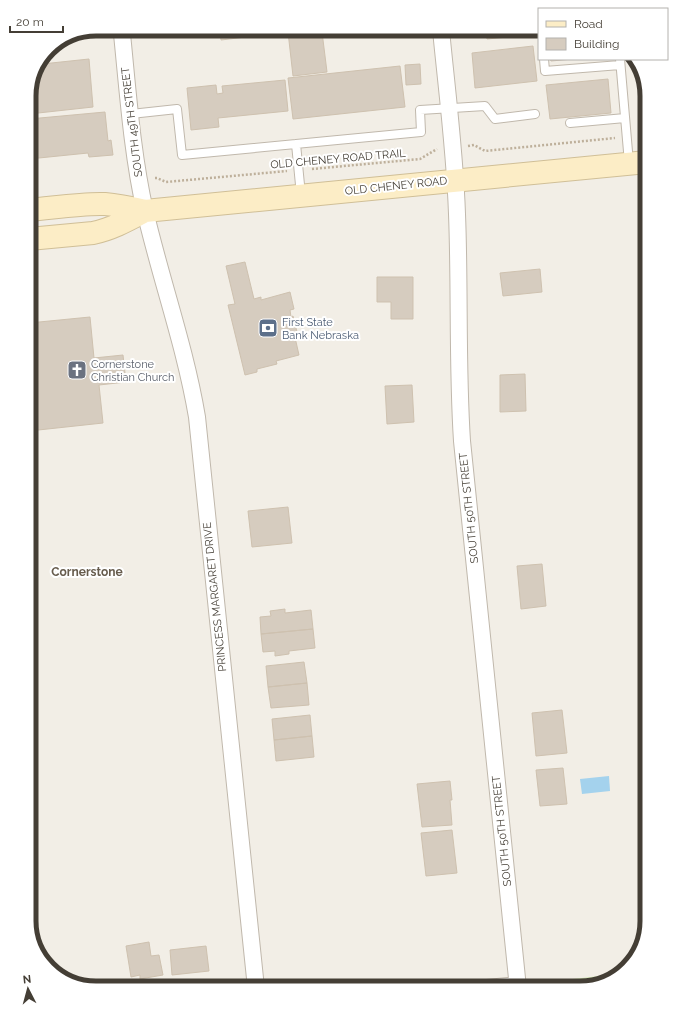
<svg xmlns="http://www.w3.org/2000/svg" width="676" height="1017" font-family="Raleway,sans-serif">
	<rect width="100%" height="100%" fill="#f2eee6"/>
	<path fill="#cfe5b0" d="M 618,974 L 613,979 L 580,988 L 518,988 L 518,985 Z"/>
	<path fill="#a4d2ed" d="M 609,776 L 610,791 L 582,794 L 580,779 Z"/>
	<path fill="#d6ccbf" stroke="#cec1af" d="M 486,30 L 529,30 L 529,35 L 487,39 Z
		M 262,32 L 262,35 L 221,40 L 220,33 Z
		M 288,32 L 322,32 L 327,72 L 293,76 Z
		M 533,46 L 537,81 L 475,88 L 472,53 Z
		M 89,59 L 93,107 L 29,114 L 29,92 L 42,64 Z
		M 550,59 L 573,59 L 551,61 Z
		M 420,64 L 421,84 L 406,85 L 405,65 Z
		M 400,66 L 405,107 L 293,119 L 288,78 Z
		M 608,79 L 611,113 L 550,119 L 546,85 Z
		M 285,80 L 288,111 L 218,118 L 219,127 L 191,130 L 187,88 L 216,85 L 217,94 L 223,93 L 222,86 Z
		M 105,112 L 108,141 L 111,140 L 113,155 L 89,157 L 88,153 L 29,159 L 29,119 Z
		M 245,262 L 254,299 L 261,297 L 261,300 L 290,292 L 294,309 L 290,310 L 291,317 L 293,316 L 297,332 L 294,333 L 299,355 L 276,361 L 277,364 L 257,369 L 257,372 L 245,375 L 228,305 L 235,304 L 226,266 Z
		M 540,269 L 542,292 L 503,296 L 500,273 Z
		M 377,277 L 413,277 L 413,319 L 391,319 L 391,302 L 377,302 Z
		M 90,317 L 94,358 L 123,355 L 126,382 L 99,385 L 103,423 L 29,431 L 29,323 Z
		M 525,374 L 526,411 L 500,412 L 500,375 Z
		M 412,385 L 414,422 L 387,424 L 385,386 Z
		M 288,507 L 292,543 L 252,547 L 248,511 Z
		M 542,564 L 546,606 L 521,609 L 517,566 Z
		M 285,609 L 285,613 L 311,610 L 313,629 L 261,634 L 260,617 L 271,616 L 270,611 Z
		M 313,629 L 315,648 L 289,651 L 289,654 L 275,656 L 275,651 L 263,652 L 261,634 Z
		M 304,662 L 307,683 L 268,687 L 266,666 Z
		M 307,683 L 309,705 L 271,708 L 268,687 Z
		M 562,710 L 567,753 L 536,756 L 532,713 Z
		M 310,715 L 312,736 L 274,740 L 272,719 Z
		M 312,736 L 314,757 L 276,761 L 274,740 Z
		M 563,768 L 567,804 L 540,806 L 536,770 Z
		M 450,781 L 452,800 L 450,800 L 452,825 L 422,827 L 417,784 Z
		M 452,830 L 457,873 L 426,876 L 421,833 Z
		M 149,942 L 151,956 L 159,955 L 163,975 L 140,979 L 140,975 L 131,977 L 126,946 Z
		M 206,946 L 209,971 L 172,975 L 170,950 Z"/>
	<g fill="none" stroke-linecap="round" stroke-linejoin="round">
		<defs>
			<path id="service" d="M 442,33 L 461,30
				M 544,59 L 545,71 L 620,65
				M 620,59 L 629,163
				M 131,114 L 177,109 L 182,155 L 421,132 L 420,110 L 485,106 L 495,119 L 535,114
				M 570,123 L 625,118
				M 296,144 L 301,195"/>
			<path id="minor" d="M 441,30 C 447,92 455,153 457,214 C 460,290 457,365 462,441 L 518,988
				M 122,34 C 128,93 132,153 145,211 C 161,280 185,346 197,417 L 256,988
				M 487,988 L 518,985"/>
			<path id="secondary" d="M 29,210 C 53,208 81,203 105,204 C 118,205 132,208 145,211 L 647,162
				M 29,239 L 93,233 C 112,229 128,220 145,211"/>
		</defs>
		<use href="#service" stroke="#c0b8ac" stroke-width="10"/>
		<use href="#minor" stroke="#c0b8ac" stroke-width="18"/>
		<use href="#secondary" stroke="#d0bf97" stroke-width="24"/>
		<path stroke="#beb09b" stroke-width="2.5" stroke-dasharray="2 2" stroke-linecap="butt" d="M 640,136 L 647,135
			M 468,146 L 474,145 L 485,151 L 615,138
			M 312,169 L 420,159 L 437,149
			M 155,178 L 157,178 L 166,182 L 287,171"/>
		<use href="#service" stroke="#fff" stroke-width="8"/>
		<use href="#minor" stroke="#fff" stroke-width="16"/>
		<use href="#secondary" stroke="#fcedc6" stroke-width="22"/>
	</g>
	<defs>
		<symbol id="bank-square" viewBox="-11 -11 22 22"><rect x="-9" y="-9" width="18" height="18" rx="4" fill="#5c6f8a" stroke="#fff"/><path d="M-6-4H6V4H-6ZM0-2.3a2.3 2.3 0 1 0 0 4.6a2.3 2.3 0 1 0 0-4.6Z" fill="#fff"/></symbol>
		<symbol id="church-square" viewBox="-11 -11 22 22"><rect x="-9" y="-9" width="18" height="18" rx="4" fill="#6b7280" stroke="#fff"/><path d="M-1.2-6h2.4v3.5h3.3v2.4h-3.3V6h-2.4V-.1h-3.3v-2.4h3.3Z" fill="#fff"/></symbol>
	</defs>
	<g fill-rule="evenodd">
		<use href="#bank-square" x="257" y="317" width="22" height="22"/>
		<use href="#church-square" x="66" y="359" width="22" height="22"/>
	</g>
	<g text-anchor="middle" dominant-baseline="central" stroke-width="4" stroke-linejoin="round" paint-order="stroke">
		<g font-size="11" fill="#443e35" stroke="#fff">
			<text transform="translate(132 122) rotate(-97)">SOUTH 49TH STREET</text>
			<text transform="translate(338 159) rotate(-5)">OLD CHENEY ROAD TRAIL</text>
			<text transform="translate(396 186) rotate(-6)">OLD CHENEY ROAD</text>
			<text transform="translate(469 508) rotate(-96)">SOUTH 50TH STREET</text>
			<text transform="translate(215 597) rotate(-96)">PRINCESS MARGARET DRIVE</text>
			<text transform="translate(502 831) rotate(-96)">SOUTH 50TH STREET</text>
		</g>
		<g font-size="11" fill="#4e5e75" stroke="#fff" text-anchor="start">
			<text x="282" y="322">First State<tspan x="282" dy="13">Bank Nebraska</tspan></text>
		</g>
		<g font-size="11" fill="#5b616d" stroke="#fff" text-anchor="start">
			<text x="91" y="364">Cornerstone<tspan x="91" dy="13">Christian Church</tspan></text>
		</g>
		<g font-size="12" font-weight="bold" fill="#675c4d" stroke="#fff">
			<text x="87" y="572">Cornerstone</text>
		</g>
	</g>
	<path d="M0 0H676V1017H0ZM96 36H580A60 60 0 0 1 640 96V921A60 60 0 0 1 580 981H96A60 60 0 0 1 36 921V96A60 60 0 0 1 96 36Z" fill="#fff" fill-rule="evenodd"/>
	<path fill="none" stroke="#443e35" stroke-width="5" d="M96 36H580A60 60 0 0 1 640 96V921A60 60 0 0 1 580 981H96A60 60 0 0 1 36 921V96A60 60 0 0 1 96 36Z"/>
	<rect x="538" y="8" width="130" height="52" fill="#ffffff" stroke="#b4b2ae"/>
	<rect x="546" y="21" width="20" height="6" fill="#fcedc6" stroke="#b4b2ae"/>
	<text x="574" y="28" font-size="12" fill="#443e35">Road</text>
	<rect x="546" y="38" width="20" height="12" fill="#d6ccbf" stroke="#b4b2ae"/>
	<text x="574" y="48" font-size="12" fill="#443e35">Building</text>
	<g transform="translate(28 989) rotate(354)" stroke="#ffffff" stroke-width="3" paint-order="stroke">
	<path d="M0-3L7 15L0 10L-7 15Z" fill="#443e35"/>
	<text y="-6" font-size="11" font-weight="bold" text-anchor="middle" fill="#443e35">N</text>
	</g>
	<path d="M10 26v6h53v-6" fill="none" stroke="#443e35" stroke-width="2"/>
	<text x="16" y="26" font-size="12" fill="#443e35" stroke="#ffffff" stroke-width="3" paint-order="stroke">20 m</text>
</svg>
